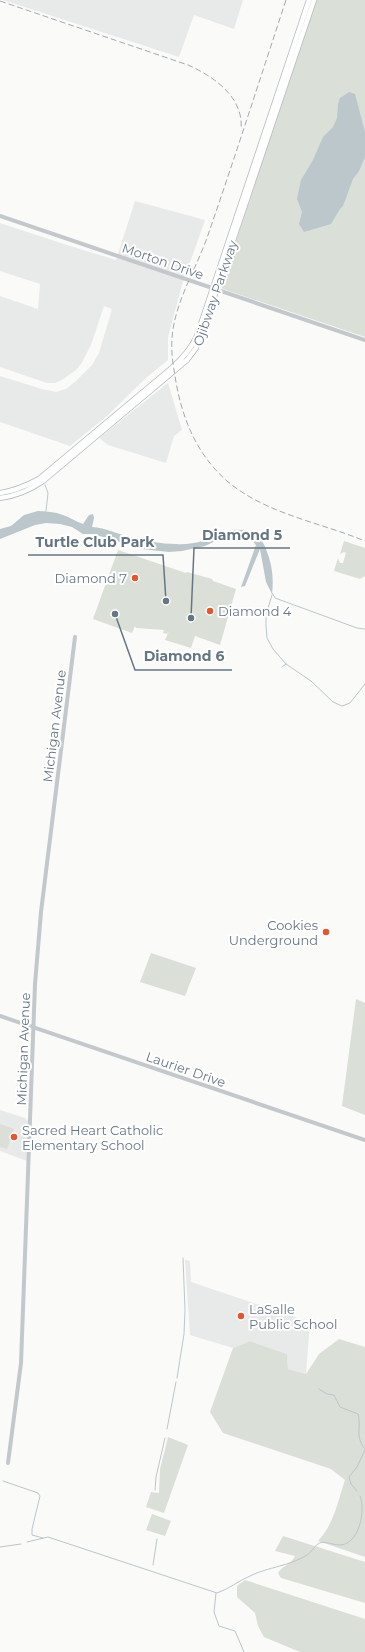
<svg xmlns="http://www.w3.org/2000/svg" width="365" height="1652" font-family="Montserrat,sans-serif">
	<rect width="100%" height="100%" fill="#fafaf8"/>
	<path fill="#e8e9e9" d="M 3,0 L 243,0 L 234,29 L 194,15 L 179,57 Z
		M 135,201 L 205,220 L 182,285 L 168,337 L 168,360 L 147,377 L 107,416 L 70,446 L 0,422 L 0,376 L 42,389 L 56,392 L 66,389 L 76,381 L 92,365 L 99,353 L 112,309 L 104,306 L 91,345 L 81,364 L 76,370 L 62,380 L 55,383 L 47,383 L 0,367 L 0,296 L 38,309 L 40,284 L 0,271 L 0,223 L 70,246 L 116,260 Z
		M 168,383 L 182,430 L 174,436 L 166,463 L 108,445 L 99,438 Z
		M 0,1110 L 25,1118 L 28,1121 L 27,1161 L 0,1151 Z
		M 185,1260 L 190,1261 L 191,1282 L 310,1322 L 306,1374 L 288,1369 L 287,1354 L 250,1341 L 233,1348 L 190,1335 Z"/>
	<path fill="#dadfd7" d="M 316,0 L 365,0 L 365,337 L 223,289 L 221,286 Z
		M 344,541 L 365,548 L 365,576 L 360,579 L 334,571 L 338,558 L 340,563 L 343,563 L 346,553 L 344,552 L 340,554 Z
		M 118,550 L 186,573 L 187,572 L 212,579 L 213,581 L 236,589 L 220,645 L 195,636 L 191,648 L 165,640 L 169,631 L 167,634 L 163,633 L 164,630 L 136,628 L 135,626 L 132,633 L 93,619 Z
		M 151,953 L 196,968 L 185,996 L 140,982 Z
		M 356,999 L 365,1003 L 365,1115 L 342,1106 Z
		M 0,1124 L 14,1129 L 7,1149 L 0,1147 Z
		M 339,1339 L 365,1347 L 365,1557 L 318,1541 C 334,1524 338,1501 345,1480 L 331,1469 L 223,1433 L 210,1412 L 233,1348 L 250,1341 L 287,1354 L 288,1369 L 306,1374 L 319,1354 Z
		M 168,1437 L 188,1445 L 164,1513 L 146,1507 L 151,1492 L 159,1493 L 160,1469 Z
		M 152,1514 L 171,1521 L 165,1536 L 146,1530 Z
		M 283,1536 L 365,1562 L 365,1603 L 281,1578 L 278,1573 C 282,1566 292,1564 295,1556 L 275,1551 Z
		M 245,1580 L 365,1619 L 365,1652 L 300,1652 L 264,1637 L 258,1626 L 255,1613 L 237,1597 L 237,1586 Z"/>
	<path fill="#bbc7cb" d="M 349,92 L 355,94 L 365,132 L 365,157 L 359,171 L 353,179 L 343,206 L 340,209 L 331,224 L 304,232 L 299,224 L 302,212 L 297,199 L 301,180 L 313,160 L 323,137 L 333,127 L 337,118 L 338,104 L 340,98 Z
		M 38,511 C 46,511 55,512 63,515 C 70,517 76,522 83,524 L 89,515 L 93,514 L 94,518 L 92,527 C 106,528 117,534 130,537 C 145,541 161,544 176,544 C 184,545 195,543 203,541 C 210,539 216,534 223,532 C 240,527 259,530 266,549 C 272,564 274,578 272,594 L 266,582 L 260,549 L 245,586 L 241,587 L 256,545 L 249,537 L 224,537 L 205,546 L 182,551 L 169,552 L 142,549 L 107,538 L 92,534 L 83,534 L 72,527 L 60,524 L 46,523 L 35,525 L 0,539 L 0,529 L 11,526 L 24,515 Z"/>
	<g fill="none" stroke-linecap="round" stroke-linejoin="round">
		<path stroke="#bbc7cb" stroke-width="1" d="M 45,485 L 48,493 L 46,511
			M 272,593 L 275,598 L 357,628 L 365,629
			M 272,595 L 266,615 L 266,626 L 267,638 L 273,649 L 286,664 L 311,681 L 333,702 L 342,706 L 350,703 L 365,684
			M 282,667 L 286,664
			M 177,1378 L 184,1334 L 185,1310 L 183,1258
			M 319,1389 L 327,1394 L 334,1395 L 340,1407 L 358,1414 C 362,1429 354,1435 365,1449
			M 167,1429 L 176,1382
			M 3,1481 L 38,1493 L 40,1496 L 32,1529 L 32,1535 L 43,1538
			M 155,1490 L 156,1477 L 165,1438
			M 357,1491 L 351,1484 L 349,1477 L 357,1467 L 365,1450
			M 27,1542 L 48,1537 L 217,1593 C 229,1589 238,1581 250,1576 C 268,1567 290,1566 307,1555 C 312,1552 314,1546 318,1544 C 326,1538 338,1551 350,1541 C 361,1532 365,1508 360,1496
			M 0,1547 L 21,1544
			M 153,1565 L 157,1539
			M 216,1593 L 214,1612 L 219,1626 L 235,1631 L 244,1652"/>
		<defs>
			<path id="secondary" d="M 0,493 C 15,491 26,486 39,479 L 173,367 C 184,357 191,349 197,336 L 309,0
				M 0,498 C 16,496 30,490 43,481 L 187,360 L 196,348 L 210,309 L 314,0"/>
		</defs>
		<use href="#secondary" stroke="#b3babf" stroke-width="6"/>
		<path stroke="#c3c8cc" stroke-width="4" d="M 0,216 L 365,340
			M 0,1016 L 365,1140
			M 8,1463 L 21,1363 L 35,984 L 41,912 L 75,637"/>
		<use href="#secondary" stroke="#fff" stroke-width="4.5"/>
		<path stroke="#a2aab0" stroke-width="1" stroke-dasharray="6 3" stroke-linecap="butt" d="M 286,0 C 260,79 235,157 208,235 C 196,270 174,303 172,339 C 171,352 173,364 175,376 C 181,416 196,454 227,481 C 266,514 319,522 365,541
			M 0,1 L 188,65 C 213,76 244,97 241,129"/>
	</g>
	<g fill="#e4572e" stroke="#fff" stroke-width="1.5">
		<circle cx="135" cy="578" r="4"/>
		<circle cx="210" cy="611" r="4"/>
		<circle cx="326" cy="932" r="4"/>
		<circle cx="14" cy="1137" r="4"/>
		<circle cx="241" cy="1316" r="4"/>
	</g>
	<g text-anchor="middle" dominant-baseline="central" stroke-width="4" stroke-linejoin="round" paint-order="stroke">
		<g font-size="13" fill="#657683" stroke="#fff">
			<text transform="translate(163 261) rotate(19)">Morton Drive</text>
			<text transform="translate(215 293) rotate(-71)">Ojibway Parkway</text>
			<text transform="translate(54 726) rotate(-83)">Michigan Avenue</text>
			<text transform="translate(23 1049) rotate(-88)">Michigan Avenue</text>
			<text transform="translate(186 1069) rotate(19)">Laurier Drive</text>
		</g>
		<g font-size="13" fill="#657683" stroke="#fff" text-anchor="start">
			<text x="127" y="578" text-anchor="end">Diamond 7</text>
			<text x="218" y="611">Diamond 4</text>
			<text x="318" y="925" text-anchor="end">Cookies<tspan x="318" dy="15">Underground</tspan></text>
			<text x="22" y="1130">Sacred Heart Catholic<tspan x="22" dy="15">Elementary School</tspan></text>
			<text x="249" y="1309">LaSalle<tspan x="249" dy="15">Public School</tspan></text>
		</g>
	</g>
	<path fill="none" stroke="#657683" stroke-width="1.5" d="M191 618L194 548H290M166 601L163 555H28M115 614L135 670H232"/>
	<g fill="#657683" stroke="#fff" stroke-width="1.5">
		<circle cx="191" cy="618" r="4"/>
		<circle cx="166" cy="601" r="4"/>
		<circle cx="115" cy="614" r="4"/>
	</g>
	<g font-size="14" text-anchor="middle" font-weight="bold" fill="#657683" stroke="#fff" stroke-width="4" stroke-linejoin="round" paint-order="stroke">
		<text x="242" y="540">Diamond 5</text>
		<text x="95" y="547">Turtle Club Park</text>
		<text x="184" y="661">Diamond 6</text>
	</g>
</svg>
